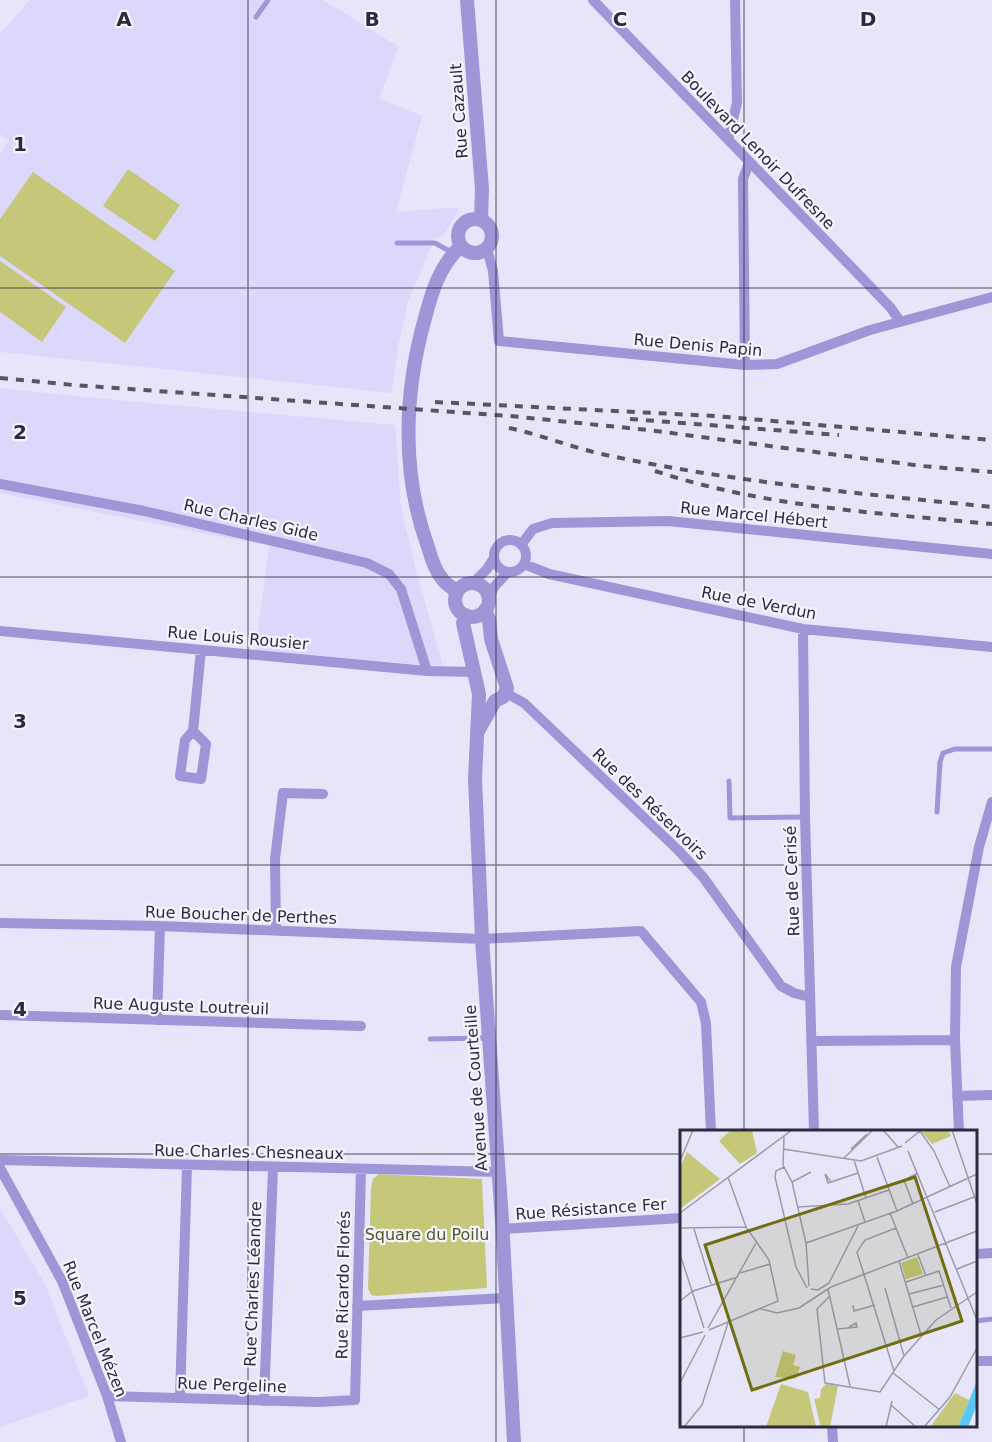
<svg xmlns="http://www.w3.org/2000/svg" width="992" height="1442" font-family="'DejaVu Sans',sans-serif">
	<rect width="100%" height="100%" fill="#e7e5fa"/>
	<path fill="#dbd8fc" d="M 30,0 L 323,0 L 399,47 L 379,98 L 422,116 L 396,212 L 460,207 L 443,236 L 435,238 L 408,302 L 398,346 L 392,393 L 0,352 L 0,154 L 9,141 L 0,134 L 0,34 Z
		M 0,388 L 95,398 L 395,425 L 401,507 L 417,574 L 443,666 L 255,652 L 269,546 L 0,493 Z
		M 0,1208 L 45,1284 L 89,1396 L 0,1427 Z"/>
	<path fill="#c5c779" d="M 128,169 L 180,205 L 155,241 L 103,206 Z
		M 33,172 L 175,271 L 125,343 L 0,256 L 0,219 Z
		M 0,261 L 66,307 L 42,342 L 0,312 Z
		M 379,1174 L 482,1179 L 487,1288 L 376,1296 L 371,1295 L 368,1288 L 371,1188 L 373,1179 Z"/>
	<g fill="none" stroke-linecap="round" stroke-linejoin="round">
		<path stroke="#9f96d7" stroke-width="5" d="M 256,17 L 268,0
			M 397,243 L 435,243 L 453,253
			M 729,781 L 730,818 L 805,817
			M 937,812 L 940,762 L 943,753 L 955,749 L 992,749
			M 430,1039 L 487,1038
			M 976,1321 L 992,1319"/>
		<path stroke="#9f96d7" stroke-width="10" d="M 593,0 L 890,307 L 900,321
			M 728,139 L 737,103 L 735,0
			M 487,249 L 493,271 L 499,341 L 745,365 L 777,364 L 870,330 L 992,297
			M 745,365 L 743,179 L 749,163
			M 0,484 L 144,511 L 367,563 L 389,574 L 401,589 L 427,671
			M494 556a16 16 0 1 1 32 0a16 16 0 1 1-32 0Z
			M 521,545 L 533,529 L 552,523 L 668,521 L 992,554
			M 524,564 L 549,574 L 803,629 L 992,647
			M 473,583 L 487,569 L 494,558
			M 488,600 L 494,587 L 508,572
			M 803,629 L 805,817 L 814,1132
			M 0,631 L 427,671 L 474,672
			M 506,693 L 524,703 L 678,850 L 703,877 L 781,986 L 794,993 L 810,997
			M 193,731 L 206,744 L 201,779 L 180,776 L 185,740 L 193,731 L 201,650
			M 0,923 L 160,926 L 482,939 L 641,931 L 701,1002 L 706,1023 L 711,1132
			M 276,931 L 275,859 L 283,793 L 323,794
			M 0,1015 L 361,1026
			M 157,1020 L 160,926
			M 811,1041 L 955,1040
			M 957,1096 L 992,1095
			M 959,1132 L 955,1040 L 956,967 L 979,847 L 992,802
			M 0,1160 L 498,1172
			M 0,1168 L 62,1281 L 107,1396 L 121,1442
			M 502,1229 L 682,1218
			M 976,1254 L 992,1253
			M 357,1306 L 506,1298
			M 976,1361 L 992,1361
			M 107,1396 L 319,1402 L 355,1400 L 361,1170
			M 180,1398 L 187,1166
			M 264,1401 L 273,1168
			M 832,1426 L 833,1442"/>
		<path stroke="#9f96d7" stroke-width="14" d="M 467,0 L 482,189 L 481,220
			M458 236a17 17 0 1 1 34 0a17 17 0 1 1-34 0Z
			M455 600a17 17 0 1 1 34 0a17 17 0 1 1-34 0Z
			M 457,591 C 452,588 446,584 443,580 C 435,571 431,558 428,547 C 401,473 404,393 425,318 C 432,291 440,265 461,246
			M 466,615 L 463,623 L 479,694 L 475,779 L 482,939 L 502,1220 L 514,1442
			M 478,731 L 495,701 L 503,697 L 507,688 L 491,639 L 489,619 L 485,610"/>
		<path stroke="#585569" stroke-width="4" stroke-dasharray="8 8" stroke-linecap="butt" d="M 0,378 L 73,385 L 510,416 L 648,430 L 922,466 L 992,472
			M 435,402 L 715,416 L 992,440
			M 630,419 L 839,435
			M 509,428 C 542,435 573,448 606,455 C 734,482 863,494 992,507
			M 655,471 C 764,507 878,513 992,524"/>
	</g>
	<path fill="none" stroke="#2d2a3e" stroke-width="1.5" stroke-opacity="0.55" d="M 248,0 L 248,1442M 496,0 L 496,1442M 744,0 L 744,1132M 0,288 L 992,288M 0,577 L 992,577M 0,865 L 992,865M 0,1154 L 682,1154M 976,1154 L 992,1154M 744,1426 L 744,1442"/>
	<g text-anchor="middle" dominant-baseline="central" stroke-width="4.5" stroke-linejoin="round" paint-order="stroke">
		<g font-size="16" fill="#2d2a3e" stroke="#f4f4fe">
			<text transform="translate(459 111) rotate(-94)">Rue Cazault</text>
			<text transform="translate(758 150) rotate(46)">Boulevard Lenoir Dufresne</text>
			<text transform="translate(698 345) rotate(5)">Rue Denis Papin</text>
			<text transform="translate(754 515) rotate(6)">Rue Marcel Hébert</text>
			<text transform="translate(251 520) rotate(13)">Rue Charles Gide</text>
			<text transform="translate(759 603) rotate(11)">Rue de Verdun</text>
			<text transform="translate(238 638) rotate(5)">Rue Louis Rousier</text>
			<text transform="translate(650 804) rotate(44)">Rue des Réservoirs</text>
			<text transform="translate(792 881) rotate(-92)">Rue de Cerisé</text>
			<text transform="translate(241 915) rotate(2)">Rue Boucher de Perthes</text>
			<text transform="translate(181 1006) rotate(2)">Rue Auguste Loutreuil</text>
			<text transform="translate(476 1088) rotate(-94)">Avenue de Courteille</text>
			<text transform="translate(249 1152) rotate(1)">Rue Charles Chesneaux</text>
			<text transform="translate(591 1209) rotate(-4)">Rue Résistance Fer</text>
			<text transform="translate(253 1284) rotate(-88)">Rue Charles Léandre</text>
			<text transform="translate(343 1285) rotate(-89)">Rue Ricardo Florés</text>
			<text transform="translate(95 1329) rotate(68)">Rue Marcel Mézen</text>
			<text transform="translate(232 1385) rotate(2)">Rue Pergeline</text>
		</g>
		<g font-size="16" fill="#555523" stroke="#f4f4fe">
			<text x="427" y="1234">Square du Poilu</text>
		</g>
	</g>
	<g transform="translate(680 1130)">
		<rect width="297" height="297" fill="#e7e5fa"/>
		<path d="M 51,0 L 72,0 L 77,23 L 60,34 L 39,11 ZM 268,0 L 271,6 L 252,14 L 242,2 ZM 7,22 L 40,49 L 0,79 L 0,38 ZM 237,127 L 243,144 L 226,149 L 221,133 ZM 103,221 L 116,225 L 113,235 L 120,237 L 116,249 L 95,247 ZM 101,254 L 128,262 L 136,297 L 86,297 ZM 146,254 L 158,256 L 150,297 L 141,297 L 134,269 L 140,268 L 141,259 ZM 275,263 L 289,270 L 278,297 L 250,297 Z" fill="#c5c779"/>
		<path d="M 297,251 L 296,277 L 288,297 L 278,297 Z" fill="#5bc7f7"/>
		<path fill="none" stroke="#9d9aaf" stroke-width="1.5" d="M 203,0 L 219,18M 272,0 L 297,74M 240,1 L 254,21 L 270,57M 104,7 L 103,35 L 112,52 L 126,113 L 129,156M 225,13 L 240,1M 103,19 L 181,31 L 222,16M 171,19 L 187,4M 228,21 L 297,190M 197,27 L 217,81M 164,28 L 193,0M 174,30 L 186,68M 0,31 L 13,0M 104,37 L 96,41 L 95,47 L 116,137 L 127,158M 112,52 L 131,42M 151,52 L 145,44 L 148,53 L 178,43M 178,71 L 185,92M 233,74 L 224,50 L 238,43M 118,77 L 168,74 L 209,60M 255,82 L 294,67M 0,83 L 112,0M 210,83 L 228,128M 0,98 L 66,97M 14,99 L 31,154M 126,113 L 217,81 L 297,44M 0,124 L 24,198M 238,125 L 246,146M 219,131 L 241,205M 277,139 L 297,131M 60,143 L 90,134M 226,152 L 259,141 L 271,178M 149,153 L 179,94M 205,158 L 224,226M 131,159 L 138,160 L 149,153M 148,159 L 170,256M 229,164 L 264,155M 150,166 L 137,179 L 145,253 L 200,262 L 224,226 L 256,190 L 297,162M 0,171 L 13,161 L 58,147M 173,175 L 174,181 L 195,175M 233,177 L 267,167M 81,179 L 97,183 L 119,178 L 151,157 L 297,101M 28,198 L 76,113M 158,199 L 177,197 L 176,193 L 169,197M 29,200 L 98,171 L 89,130 L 66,97 L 48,47M 0,208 L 23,202M 214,241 L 177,122 L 185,110 L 216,98M 213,243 L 260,280M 0,253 L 25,205M 211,275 L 236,297M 4,297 L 22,275 L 48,193M 206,297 L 212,271M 244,297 L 270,267 L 297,218"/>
		<path fill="#6f6f11" fill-opacity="0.15" stroke="#6f6f11" stroke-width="3" d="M 235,47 L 282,191 L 72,260 L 25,115 Z"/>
		<rect width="297" height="297" fill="none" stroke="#2d2a3e" stroke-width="3"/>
	</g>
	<g font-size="20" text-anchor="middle" font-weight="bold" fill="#2d2a3e" stroke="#f4f4fe" stroke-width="4.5" stroke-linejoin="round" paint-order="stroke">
		<text x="124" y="26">A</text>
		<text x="372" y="26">B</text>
		<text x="620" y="26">C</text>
		<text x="868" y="26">D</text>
		<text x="20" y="151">1</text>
		<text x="20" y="439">2</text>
		<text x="20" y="728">3</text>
		<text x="20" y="1016">4</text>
		<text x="20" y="1305">5</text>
	</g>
</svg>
